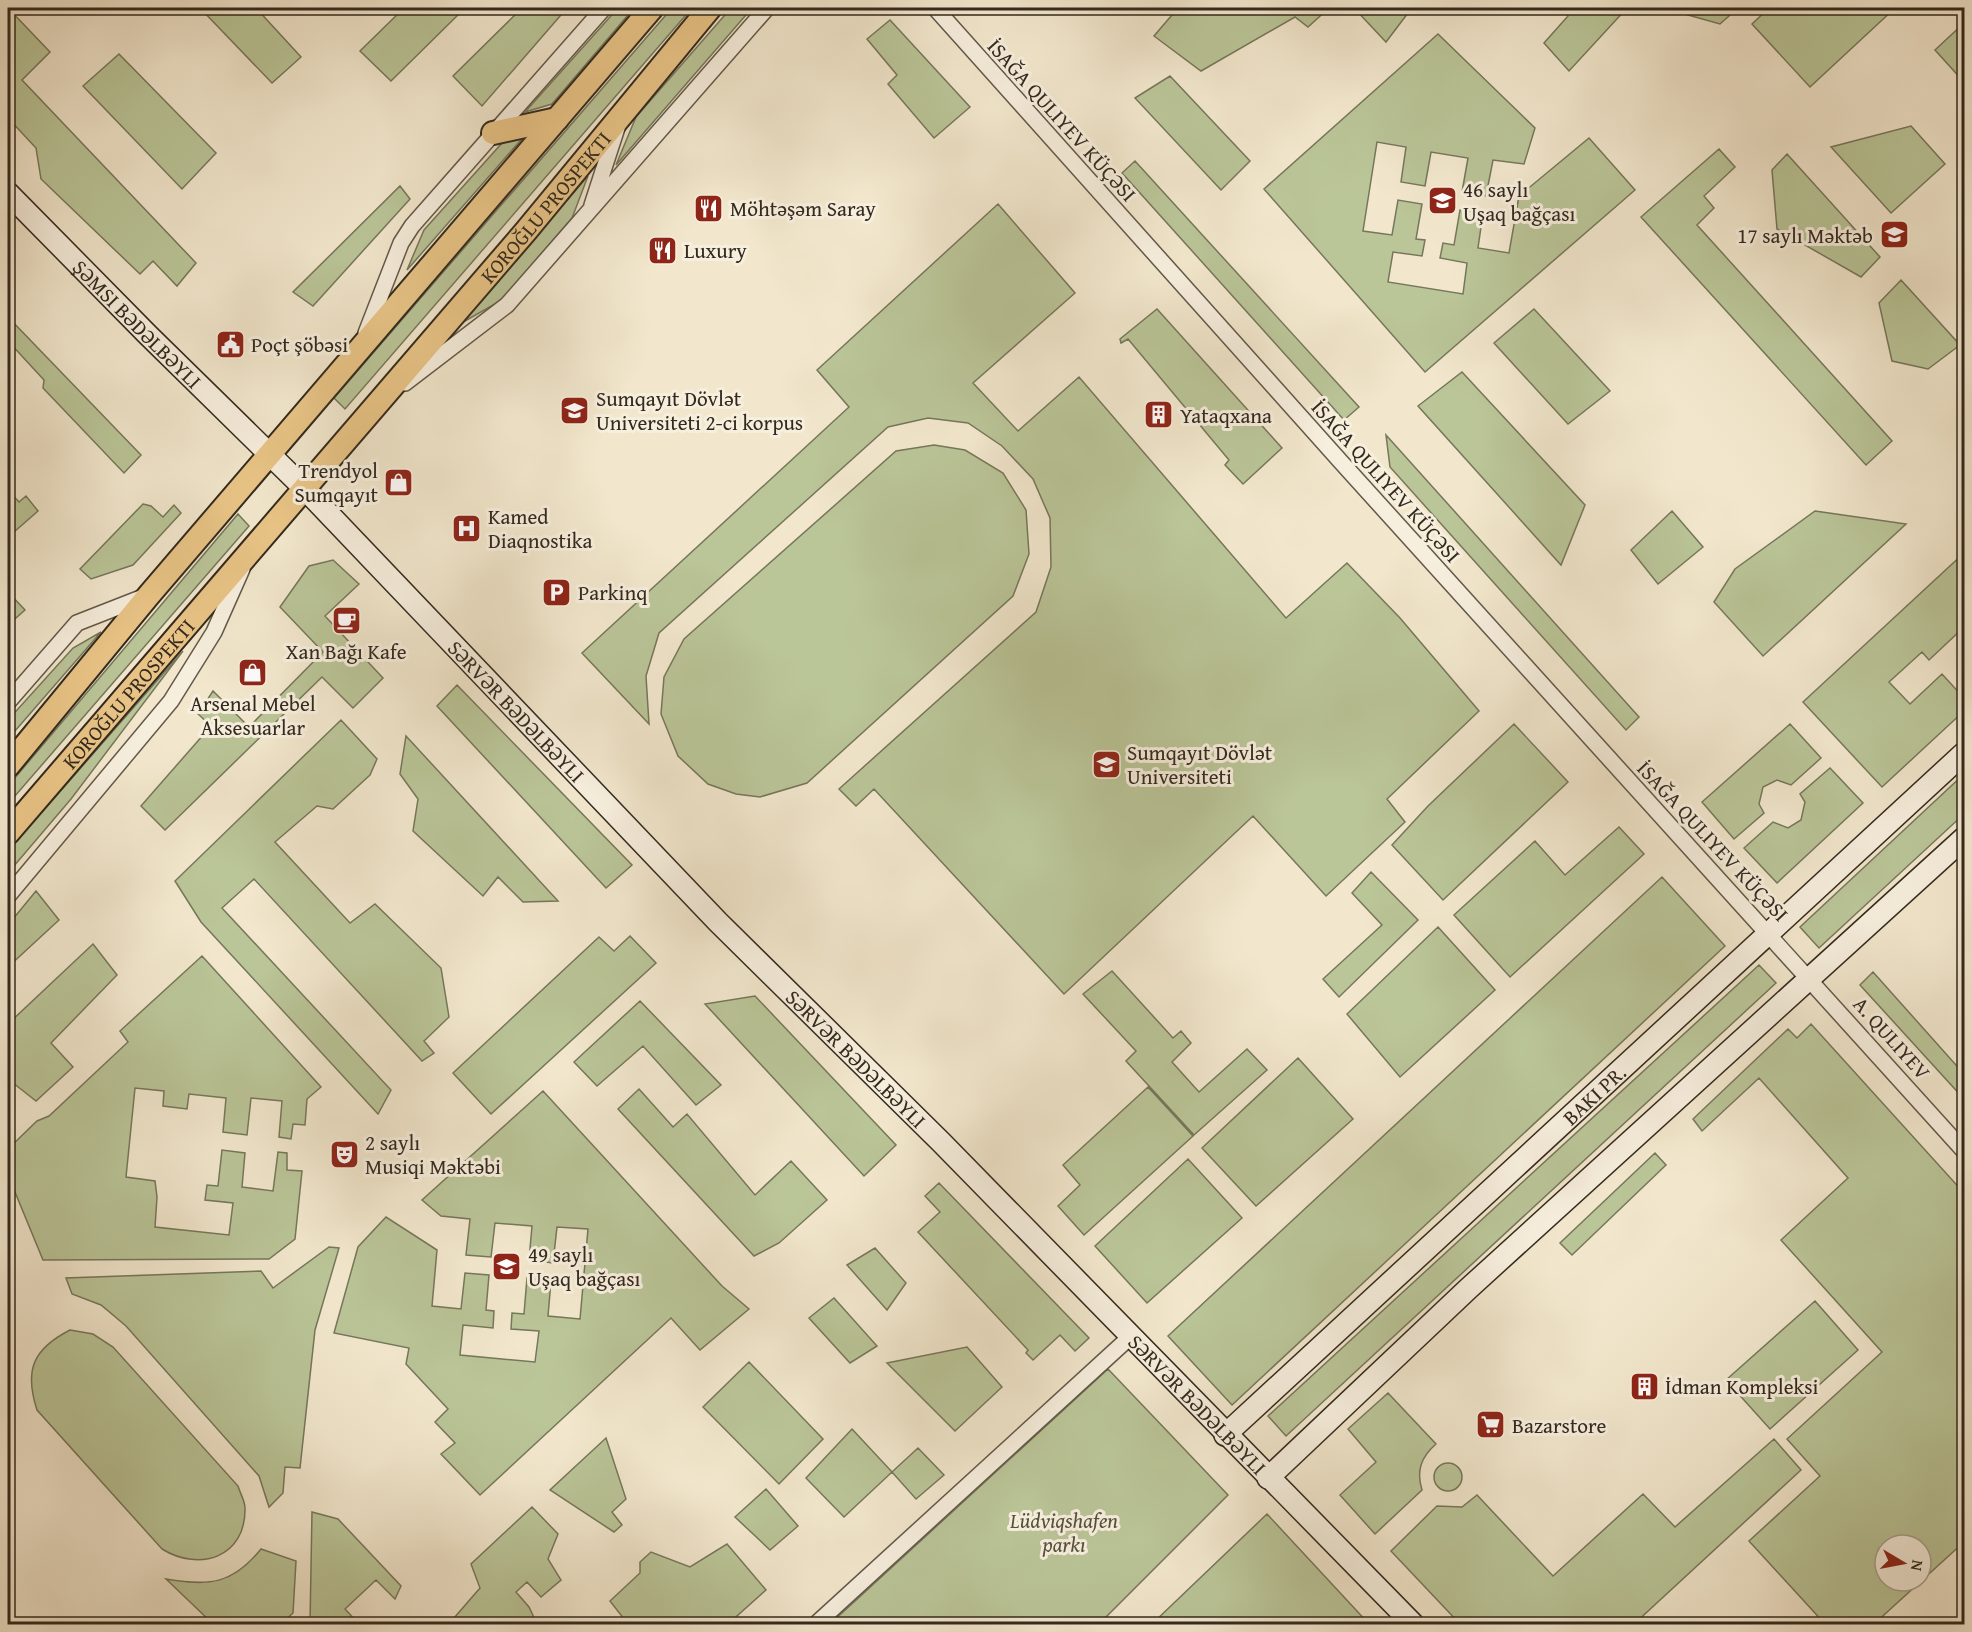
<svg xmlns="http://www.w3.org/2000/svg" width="1972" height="1632" font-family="'Gentium Book Plus',serif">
	<rect width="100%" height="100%" fill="#f2e7cd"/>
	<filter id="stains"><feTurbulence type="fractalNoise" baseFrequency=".00333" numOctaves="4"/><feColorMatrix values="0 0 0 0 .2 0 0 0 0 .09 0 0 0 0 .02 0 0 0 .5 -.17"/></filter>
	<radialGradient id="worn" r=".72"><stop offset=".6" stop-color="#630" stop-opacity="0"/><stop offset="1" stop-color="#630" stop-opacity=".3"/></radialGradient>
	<path fill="#bac598" stroke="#76775b" stroke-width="1.5" fill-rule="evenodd" d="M 8,8 L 50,52 L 22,80 L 196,263 L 177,286 L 153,261 L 140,274 L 41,179 L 36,148 L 8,118 Z
		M 200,8 L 256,8 L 301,57 L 272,83 Z
		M 404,8 L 465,8 L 391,81 L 360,51 Z
		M 522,8 L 567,8 L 482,106 L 453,76 Z
		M 618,8 L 634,8 L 552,104 L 525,112 Z
		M 672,8 L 692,8 L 345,409 L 334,398 Z
		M 731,8 L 752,8 L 616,165 L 636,117 Z
		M 1178,8 L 1329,8 L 1308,27 L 1295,17 L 1201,71 L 1154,36 Z
		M 1354,8 L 1410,8 L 1411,9 L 1386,42 Z
		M 1561,8 L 1627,8 L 1569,71 L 1544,43 L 1568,16 Z
		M 1663,8 L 1738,8 L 1720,24 Z
		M 1769,8 L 1895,8 L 1810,87 L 1752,24 Z
		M 890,20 L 970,107 L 934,138 L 888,84 L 897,75 L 867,39 Z
		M 1964,23 L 1964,82 L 1935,50 Z
		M 1438,34 L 1535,128 L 1524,164 L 1493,160 L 1486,196 L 1462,192 L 1468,158 L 1431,152 L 1425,186 L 1401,182 L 1406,147 L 1377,142 L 1363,231 L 1392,235 L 1398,200 L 1422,204 L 1416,239 L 1425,240 L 1422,256 L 1393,252 L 1388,282 L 1463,294 L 1467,263 L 1440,258 L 1443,243 L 1454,245 L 1460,210 L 1483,213 L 1478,248 L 1509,253 L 1519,196 L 1589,138 L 1635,190 L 1425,372 L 1264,189 Z
		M 119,54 L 216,153 L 182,189 L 83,86 Z
		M 1170,76 L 1250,161 L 1221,190 L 1135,98 Z
		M 1911,126 L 1945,164 L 1891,213 L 1831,147 Z
		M 527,133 L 407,270 L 424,230 L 503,142 Z
		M 1719,149 L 1735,167 L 1704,196 L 1714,208 L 1697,225 L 1892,441 L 1866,465 L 1641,217 Z
		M 1787,154 L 1880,257 L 1861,277 L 1777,229 L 1772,170 Z
		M 1135,161 L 1359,407 L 1344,420 L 1122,173 Z
		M 588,176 L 572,218 L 502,300 L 458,325 Z
		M 400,186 L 410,199 L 313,306 L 293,292 Z
		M 998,204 L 1075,293 L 973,383 L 1018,431 L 1079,377 L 1286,618 L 1347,563 L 1400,618 L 1479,711 L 1387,799 L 1405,822 L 1326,896 L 1253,816 L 1064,994 L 874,789 L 856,806 L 839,789 L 1036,612 L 1051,567 L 1050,518 L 1033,479 L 1002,446 L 968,423 L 928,418 L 888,427 L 659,633 L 646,676 L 649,724 L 582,653 L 849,407 L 817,370 Z
		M 1901,280 L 1960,345 L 1928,369 L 1892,361 L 1879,303 Z
		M 1157,309 L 1282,448 L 1243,484 L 1225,465 L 1229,460 L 1128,339 L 1121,343 L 1120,339 Z
		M 1534,309 L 1610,391 L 1568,424 L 1494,343 Z
		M 8,317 L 141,455 L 124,473 L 43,388 L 44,380 L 8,341 Z
		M 1462,372 L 1585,505 L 1561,565 L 1418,406 Z
		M 1386,435 L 1639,717 L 1626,730 L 1390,467 Z
		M 934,445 L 965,450 L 1003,473 L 1026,510 L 1029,554 L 1013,596 L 807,783 L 760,797 L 736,794 L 708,784 L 678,756 L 661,714 L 664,677 L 684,639 L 896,451 Z
		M 8,490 L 19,502 L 26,496 L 38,511 L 14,532 L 8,526 Z
		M 143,504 L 151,506 L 163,517 L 174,505 L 181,513 L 133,565 L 91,579 L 80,569 Z
		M 1672,511 L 1703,547 L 1658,584 L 1631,550 Z
		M 1815,511 L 1906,524 L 1763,656 L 1714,602 L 1735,569 Z
		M 238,514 L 249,526 L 8,804 L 8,786 Z
		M 1964,553 L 1964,632 L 1962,629 L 1929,660 L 1922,652 L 1889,682 L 1910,704 L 1942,674 L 1964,698 L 1964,711 L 1882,787 L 1803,702 Z
		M 333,560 L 359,584 L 325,616 L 383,678 L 353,708 L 322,677 L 165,830 L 141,806 L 211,726 L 198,714 L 213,691 L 249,727 L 323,652 L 280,607 L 309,566 Z
		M 8,592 L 25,610 L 8,625 Z
		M 101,632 L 8,739 L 8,720 L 73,648 Z
		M 183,651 L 71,799 L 8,873 L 8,851 Z
		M 457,685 L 632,865 L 606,888 L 437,706 Z
		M 341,720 L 377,759 L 370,775 L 333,809 L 317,806 L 275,842 L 350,923 L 375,904 L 441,968 L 449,1017 L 424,1041 L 434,1053 L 422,1061 L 254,879 L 222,908 L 391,1090 L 378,1114 L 201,922 L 175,881 Z
		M 1514,724 L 1568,782 L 1443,900 L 1392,845 L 1428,806 Z
		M 1790,724 L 1821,758 L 1791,785 L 1777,780 L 1763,787 L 1759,804 L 1764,813 L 1734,839 L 1702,802 Z
		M 406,736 L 558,901 L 523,902 L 498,877 L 483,896 L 413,831 L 418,799 L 400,774 Z
		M 1830,768 L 1863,803 L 1777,883 L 1744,848 L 1773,822 L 1788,828 L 1801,820 L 1805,802 L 1800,794 Z
		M 1964,774 L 1964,814 L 1819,948 L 1800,927 Z
		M 1619,827 L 1644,854 L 1510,977 L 1454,915 L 1535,841 L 1565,875 Z
		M 1371,872 L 1418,920 L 1339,997 L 1323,979 L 1382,925 L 1352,893 Z
		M 1662,877 L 1725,946 L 1232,1405 L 1168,1336 Z
		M 36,891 L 59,920 L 8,967 L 8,925 Z
		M 1438,927 L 1495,990 L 1400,1077 L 1347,1014 Z
		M 630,936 L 656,963 L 491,1114 L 453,1073 L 599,937 L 614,951 Z
		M 93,944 L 117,975 L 51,1043 L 73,1067 L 36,1101 L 8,1079 L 8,1024 Z
		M 202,956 L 321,1087 L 307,1099 L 305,1125 L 293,1124 L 291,1139 L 279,1137 L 282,1101 L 251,1098 L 247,1135 L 223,1132 L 226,1098 L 189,1094 L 187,1109 L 163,1106 L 164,1091 L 135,1088 L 126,1177 L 155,1181 L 157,1197 L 155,1227 L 229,1235 L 233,1203 L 205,1200 L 207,1185 L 218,1186 L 222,1150 L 245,1153 L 242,1187 L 273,1191 L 278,1152 L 287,1153 L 287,1170 L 302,1171 L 295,1239 L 269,1259 L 43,1260 L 8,1175 L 8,1149 L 37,1121 L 49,1116 L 128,1042 L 120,1031 Z
		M 1759,965 L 1776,983 L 1286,1436 L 1268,1416 Z
		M 1112,971 L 1173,1038 L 1181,1031 L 1191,1043 L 1172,1062 L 1199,1092 L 1247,1049 L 1267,1070 L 1194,1135 L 1126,1061 L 1136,1051 L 1083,994 Z
		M 1873,972 L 1964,1074 L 1964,1099 L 1860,985 Z
		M 755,996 L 896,1145 L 864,1176 L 705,1004 Z
		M 640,1001 L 721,1085 L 696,1105 L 643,1046 L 597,1086 L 574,1062 Z
		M 1811,1024 L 1964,1193 L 1964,1542 L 1874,1624 L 1825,1624 L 1749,1541 L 1820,1476 L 1787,1439 L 1882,1352 L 1781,1240 L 1848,1178 L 1759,1078 L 1702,1131 L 1693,1119 L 1788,1029 L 1797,1038 ZM 1885,1545 L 1921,1545 L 1921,1581 L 1885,1581 Z
		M 1298,1058 L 1353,1119 L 1256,1206 L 1202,1148 Z
		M 1148,1087 L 1193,1136 L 1084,1235 L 1058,1206 L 1080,1185 L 1063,1165 Z
		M 639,1089 L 673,1127 L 687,1114 L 755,1195 L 791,1161 L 827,1200 L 779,1243 L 754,1256 L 618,1109 Z
		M 543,1091 L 722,1286 L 749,1309 L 700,1350 L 671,1318 L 480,1495 L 441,1454 L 455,1443 L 435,1422 L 448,1409 L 406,1364 L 409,1348 L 334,1333 L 358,1247 L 386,1217 L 437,1250 L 432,1306 L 461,1309 L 465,1273 L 489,1275 L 486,1310 L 494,1311 L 493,1328 L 463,1325 L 460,1355 L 535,1362 L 539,1331 L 511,1329 L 512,1313 L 524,1314 L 527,1278 L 551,1281 L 548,1316 L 580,1319 L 588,1229 L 557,1227 L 553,1263 L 529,1260 L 532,1226 L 495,1223 L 491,1257 L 466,1255 L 470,1219 L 441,1216 L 422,1200 Z
		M 1655,1153 L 1666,1165 L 1572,1255 L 1560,1243 Z
		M 1188,1159 L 1242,1218 L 1147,1303 L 1095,1246 Z
		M 939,1183 L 1089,1338 L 1075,1351 L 1060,1335 L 1033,1360 L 1026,1353 L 1028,1350 L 918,1232 L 940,1212 L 925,1196 Z
		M 329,1247 L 339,1248 L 315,1330 L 300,1468 L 285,1467 L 283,1493 L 269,1507 L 259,1476 L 126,1326 L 101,1305 L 72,1294 L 66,1278 L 261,1271 L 273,1288 Z
		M 875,1248 L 906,1283 L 887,1310 L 847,1265 Z
		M 834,1298 L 877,1346 L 850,1363 L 809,1318 Z
		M 1815,1301 L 1858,1350 L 1770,1429 L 1726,1380 Z
		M 70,1330 L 93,1334 L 113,1347 L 238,1486 C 240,1493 245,1501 245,1508 C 246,1558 199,1572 162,1549 L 37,1410 C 24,1370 33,1349 70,1330 Z
		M 967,1347 L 1002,1387 L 955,1431 L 887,1363 Z
		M 749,1362 L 823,1439 L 779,1484 L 703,1407 Z
		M 1108,1369 L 1228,1495 L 1099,1624 L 830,1624 Z
		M 1388,1393 L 1436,1444 C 1421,1457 1416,1471 1422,1490 L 1375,1534 L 1340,1495 L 1376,1462 L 1348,1429 Z
		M 852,1429 L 892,1472 L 918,1448 L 944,1475 L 916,1499 L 892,1472 L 844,1517 L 806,1478 Z
		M 606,1438 L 626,1499 L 612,1512 L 622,1525 L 614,1532 L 550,1490 Z
		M 1774,1439 L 1801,1470 L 1634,1624 L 1460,1624 L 1391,1551 L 1437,1506 L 1462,1507 L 1477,1495 L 1553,1576 L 1643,1494 L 1675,1527 Z
		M1434 1477a14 14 0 1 1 28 0a14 14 0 1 1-28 0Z
		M 766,1489 L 798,1526 L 770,1550 L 735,1517 Z
		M 532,1507 L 558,1534 L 548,1559 L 561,1580 L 541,1597 L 527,1582 L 516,1592 L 529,1607 L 537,1624 L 460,1624 L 454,1618 L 480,1588 L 471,1564 Z
		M 312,1512 L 338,1519 L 401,1586 L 395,1599 L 376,1580 L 345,1609 L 359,1624 L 310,1624 Z
		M 1267,1514 L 1369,1624 L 1152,1624 Z
		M 727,1544 L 766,1590 L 728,1624 L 628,1624 L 610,1601 L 640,1573 L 640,1562 L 651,1552 L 690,1567 Z
		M 261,1549 L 296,1561 L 293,1613 L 281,1624 L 213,1624 L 166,1579 C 209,1586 232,1585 261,1549 Z"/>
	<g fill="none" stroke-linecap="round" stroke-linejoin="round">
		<defs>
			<path id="street" d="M 935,8 L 1341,462 L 1964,1151
				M 592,205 L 617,128
				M 366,333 L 401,243 L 412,226 L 604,8
				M 405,383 L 507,305 L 767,8
				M 8,702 L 77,623 L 146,596
				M 8,896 L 171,701 L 214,632 L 242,569
				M 816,1624 L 1130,1337"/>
			<g id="secondary">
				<path id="s1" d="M 8,193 L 148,335 L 304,488 L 718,922 L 941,1142 L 1413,1624"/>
				<path id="s2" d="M 1225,1435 L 1964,753"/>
				<path d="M 1268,1478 L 1469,1288 L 1964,838"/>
			</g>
			<g id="primary">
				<path d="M 493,133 L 557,119"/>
				<path d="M 8,766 L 149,595 L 652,8"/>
				<path id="s3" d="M 8,833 L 526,231 L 710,8"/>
			</g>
		</defs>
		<use href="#street" stroke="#63584a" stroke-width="18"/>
		<use href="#secondary" stroke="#33291e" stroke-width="24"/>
		<use href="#primary" stroke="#33291e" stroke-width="26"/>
		<use href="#street" stroke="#f7efde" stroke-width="15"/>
		<use href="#secondary" stroke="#f7efde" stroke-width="21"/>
		<use href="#primary" stroke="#e9c486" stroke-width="22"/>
	</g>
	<defs>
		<symbol id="school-square" viewBox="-11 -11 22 22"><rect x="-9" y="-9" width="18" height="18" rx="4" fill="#8f2418" stroke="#f7efde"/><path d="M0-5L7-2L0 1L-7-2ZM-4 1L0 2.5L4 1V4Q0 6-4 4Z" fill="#fff"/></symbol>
		<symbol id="restaurant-square" viewBox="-11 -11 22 22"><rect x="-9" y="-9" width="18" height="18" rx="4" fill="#8f2418" stroke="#f7efde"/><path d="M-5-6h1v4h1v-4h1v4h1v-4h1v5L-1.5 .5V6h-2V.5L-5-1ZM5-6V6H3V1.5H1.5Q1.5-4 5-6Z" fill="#fff"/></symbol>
		<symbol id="civic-square" viewBox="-11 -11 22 22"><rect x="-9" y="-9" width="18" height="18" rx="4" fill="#8f2418" stroke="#f7efde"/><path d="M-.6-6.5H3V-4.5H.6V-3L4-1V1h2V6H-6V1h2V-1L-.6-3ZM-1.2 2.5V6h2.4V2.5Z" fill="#fff"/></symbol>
		<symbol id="university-square" viewBox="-11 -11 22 22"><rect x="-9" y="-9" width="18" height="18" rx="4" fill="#8f2418" stroke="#f7efde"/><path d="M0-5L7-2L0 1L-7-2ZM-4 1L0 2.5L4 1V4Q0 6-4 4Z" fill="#fff"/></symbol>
		<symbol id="building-square" viewBox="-11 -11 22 22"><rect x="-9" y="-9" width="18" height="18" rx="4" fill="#8f2418" stroke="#f7efde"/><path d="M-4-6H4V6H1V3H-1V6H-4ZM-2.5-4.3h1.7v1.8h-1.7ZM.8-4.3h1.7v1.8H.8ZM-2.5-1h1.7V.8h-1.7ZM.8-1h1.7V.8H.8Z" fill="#fff"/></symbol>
		<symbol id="shop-square" viewBox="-11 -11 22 22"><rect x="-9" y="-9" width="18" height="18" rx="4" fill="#8f2418" stroke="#f7efde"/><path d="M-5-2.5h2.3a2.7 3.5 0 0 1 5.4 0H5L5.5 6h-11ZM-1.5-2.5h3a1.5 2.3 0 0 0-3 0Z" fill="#fff"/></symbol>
		<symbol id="hospital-square" viewBox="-11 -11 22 22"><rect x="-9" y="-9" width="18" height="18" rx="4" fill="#8f2418" stroke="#f7efde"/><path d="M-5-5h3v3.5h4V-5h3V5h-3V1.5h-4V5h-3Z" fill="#fff"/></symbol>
		<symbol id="parking-square" viewBox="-11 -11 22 22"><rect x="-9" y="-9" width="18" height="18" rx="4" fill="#8f2418" stroke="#f7efde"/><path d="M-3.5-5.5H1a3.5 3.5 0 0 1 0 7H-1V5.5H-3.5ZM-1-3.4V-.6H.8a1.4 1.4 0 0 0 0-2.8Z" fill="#fff"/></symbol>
		<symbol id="cafe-square" viewBox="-11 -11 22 22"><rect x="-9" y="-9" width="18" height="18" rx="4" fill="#8f2418" stroke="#f7efde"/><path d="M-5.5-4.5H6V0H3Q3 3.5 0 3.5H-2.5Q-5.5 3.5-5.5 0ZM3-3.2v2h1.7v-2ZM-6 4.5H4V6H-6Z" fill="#fff"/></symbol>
		<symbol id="theatre-square" viewBox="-11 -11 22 22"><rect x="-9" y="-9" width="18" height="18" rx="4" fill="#8f2418" stroke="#f7efde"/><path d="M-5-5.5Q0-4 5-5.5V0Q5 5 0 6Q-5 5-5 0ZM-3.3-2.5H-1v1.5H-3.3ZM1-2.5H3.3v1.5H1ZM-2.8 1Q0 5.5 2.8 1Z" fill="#fff"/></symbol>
		<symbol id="supermarket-square" viewBox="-11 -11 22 22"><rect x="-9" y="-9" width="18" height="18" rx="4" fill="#8f2418" stroke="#f7efde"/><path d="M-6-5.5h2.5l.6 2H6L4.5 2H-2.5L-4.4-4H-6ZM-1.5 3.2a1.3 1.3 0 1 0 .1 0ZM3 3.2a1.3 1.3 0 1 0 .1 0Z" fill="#fff"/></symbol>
	</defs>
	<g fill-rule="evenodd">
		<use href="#school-square" x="1426" y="184" width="33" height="33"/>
		<use href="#restaurant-square" x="692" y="192" width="33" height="33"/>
		<use href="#school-square" x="1878" y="218" width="33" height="33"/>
		<use href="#restaurant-square" x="646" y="234" width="33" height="33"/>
		<use href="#civic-square" x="214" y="328" width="33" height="33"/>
		<use href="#university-square" x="558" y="394" width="33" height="33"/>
		<use href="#building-square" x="1142" y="398" width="33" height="33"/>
		<use href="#shop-square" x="382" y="466" width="33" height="33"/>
		<use href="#hospital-square" x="450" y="512" width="33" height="33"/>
		<use href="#parking-square" x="540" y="576" width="33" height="33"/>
		<use href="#cafe-square" x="330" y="604" width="33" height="33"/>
		<use href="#shop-square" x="236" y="656" width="33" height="33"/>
		<use href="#university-square" x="1090" y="748" width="33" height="33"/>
		<use href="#theatre-square" x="328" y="1138" width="33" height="33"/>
		<use href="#school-square" x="490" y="1250" width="33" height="33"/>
		<use href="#building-square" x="1628" y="1370" width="33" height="33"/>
		<use href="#supermarket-square" x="1474" y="1408" width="33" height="33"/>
	</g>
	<g text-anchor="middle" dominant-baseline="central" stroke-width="6" stroke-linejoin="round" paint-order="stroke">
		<g font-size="21" fill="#33291e" stroke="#f7efde">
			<text transform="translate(1062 120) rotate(48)">İSAĞA QULIYEV KÜÇƏSI</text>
			<text stroke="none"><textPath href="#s3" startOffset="825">KOROĞLU PROSPEKTI</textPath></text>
			<text stroke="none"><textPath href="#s1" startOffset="184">ŞƏMSI BƏDƏLBƏYLI</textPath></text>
			<text transform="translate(1386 481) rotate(48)">İSAĞA QULIYEV KÜÇƏSI</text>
			<text stroke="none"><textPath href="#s3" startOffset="184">KOROĞLU PROSPEKTI</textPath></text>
			<text stroke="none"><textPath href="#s1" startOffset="726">SƏRVƏR BƏDƏLBƏYLI</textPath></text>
			<text transform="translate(1713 841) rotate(47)">İSAĞA QULIYEV KÜÇƏSI</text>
			<text transform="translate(1892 1038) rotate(48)">A. QULIYEV</text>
			<text stroke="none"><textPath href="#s1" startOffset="1212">SƏRVƏR BƏDƏLBƏYLI</textPath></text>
			<text stroke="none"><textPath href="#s2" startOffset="502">BAKI PR.</textPath></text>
			<text stroke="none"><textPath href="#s1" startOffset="1698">SƏRVƏR BƏDƏLBƏYLI</textPath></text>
		</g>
		<g font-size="21" fill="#33291e" stroke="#f7efde" text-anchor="start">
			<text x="1463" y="189">46 saylı<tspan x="1463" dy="24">Uşaq bağçası</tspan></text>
			<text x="730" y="208">Möhtəşəm Saray</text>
			<text x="1873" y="235" text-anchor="end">17 saylı Məktəb</text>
			<text x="684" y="250">Luxury</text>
			<text x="251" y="344">Poçt şöbəsi</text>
			<text x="596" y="398">Sumqayıt Dövlət<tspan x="596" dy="24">Universiteti 2-ci korpus</tspan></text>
			<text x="1180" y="415">Yataqxana</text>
			<text x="378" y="470" text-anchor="end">Trendyol<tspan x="378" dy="24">Sumqayıt</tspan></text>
			<text x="488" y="516">Kamed<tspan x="488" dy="24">Diaqnostika</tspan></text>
			<text x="578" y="592">Parkinq</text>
			<text x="346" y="651" text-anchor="middle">Xan Bağı Kafe</text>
			<text x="253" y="703" text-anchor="middle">Arsenal Mebel<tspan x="253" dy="24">Aksesuarlar</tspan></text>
			<text x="1127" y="752">Sumqayıt Dövlət<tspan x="1127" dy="24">Universiteti</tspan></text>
			<text x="365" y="1142">2 saylı<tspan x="365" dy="24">Musiqi Məktəbi</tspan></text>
			<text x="528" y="1254">49 saylı<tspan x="528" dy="24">Uşaq bağçası</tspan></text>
			<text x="1665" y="1386">İdman Kompleksi</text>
			<text x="1512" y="1425">Bazarstore</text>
		</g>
		<g font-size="21" font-style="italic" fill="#55503c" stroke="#f7efde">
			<text x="1064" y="1520">Lüdviqshafen<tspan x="1064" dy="24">parkı</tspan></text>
		</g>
	</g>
	<rect width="1972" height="1632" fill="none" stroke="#f2e7cd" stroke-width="30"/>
	<rect x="9" y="9" width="1954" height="1614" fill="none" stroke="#33291e" stroke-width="3"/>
	<rect x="15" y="15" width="1942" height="1602" fill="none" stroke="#33291e" stroke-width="1.5"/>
	<g transform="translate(1903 1563) rotate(100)"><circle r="28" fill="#f7efde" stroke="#a9a091" stroke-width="1.5"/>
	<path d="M0-4.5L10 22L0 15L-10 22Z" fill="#8f2418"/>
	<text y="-9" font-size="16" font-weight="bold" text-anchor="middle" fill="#33291e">N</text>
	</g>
	<rect width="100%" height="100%" filter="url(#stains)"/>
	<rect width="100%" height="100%" fill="url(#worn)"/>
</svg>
